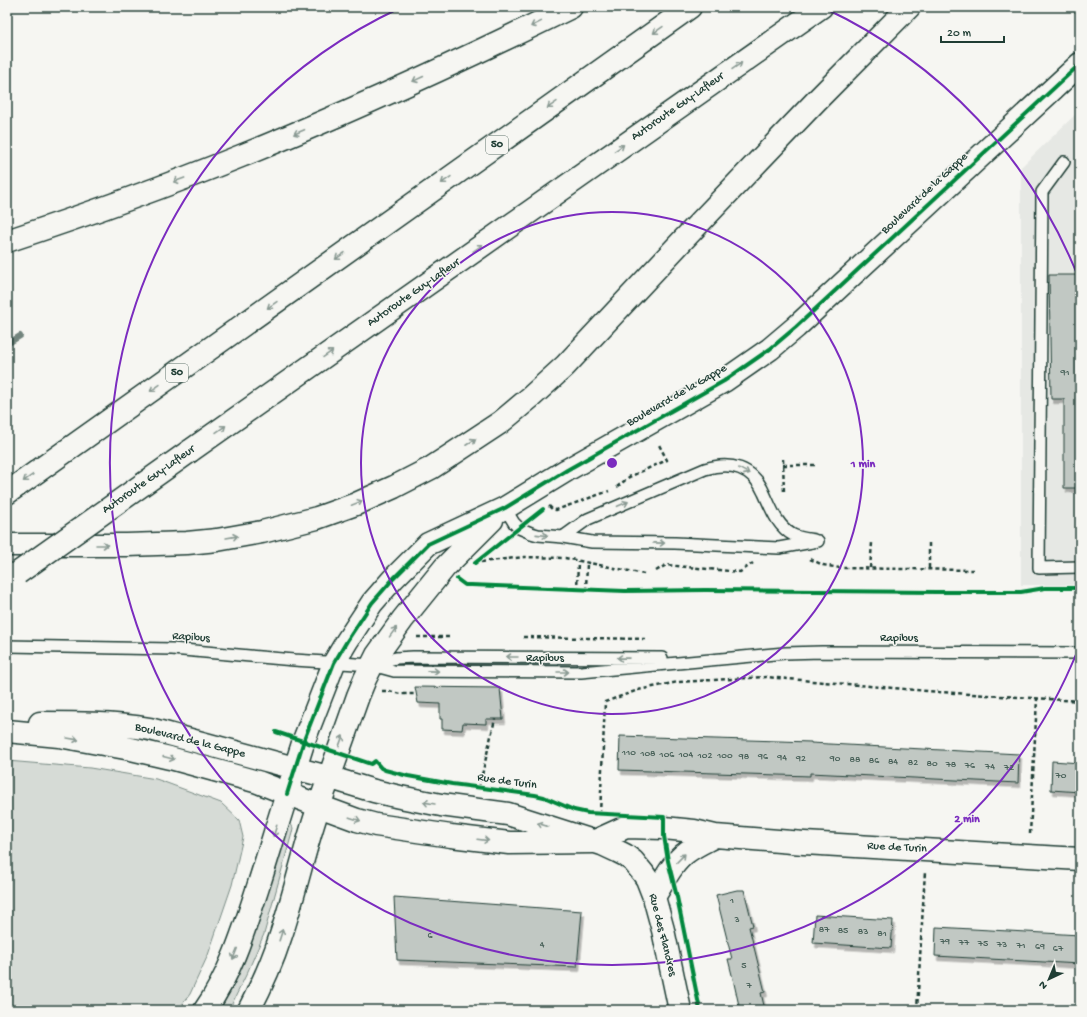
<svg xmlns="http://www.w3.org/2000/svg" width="1087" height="1017" font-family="'Gochi Hand',sans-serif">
	<defs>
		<filter id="shadow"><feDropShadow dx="2.5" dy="4.5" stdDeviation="0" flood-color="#0004"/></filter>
	</defs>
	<rect width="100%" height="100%" fill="#f6f6f2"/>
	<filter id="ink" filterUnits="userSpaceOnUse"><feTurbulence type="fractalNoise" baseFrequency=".025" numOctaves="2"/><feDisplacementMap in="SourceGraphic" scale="8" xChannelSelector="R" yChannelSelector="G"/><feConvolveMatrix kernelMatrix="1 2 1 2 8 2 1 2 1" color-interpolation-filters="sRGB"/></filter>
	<g filter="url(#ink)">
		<path fill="#e6e8e4" d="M 1080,110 L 1080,585 L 1021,585 L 1021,167 Z"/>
		<path fill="#d6dbd6" stroke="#7a8c85" d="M 7,761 L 90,768 L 156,779 L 221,803 L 239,820 L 243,837 L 232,885 L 208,955 L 190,994 L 178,1010 L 7,1010 Z
			M 291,824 L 293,828 L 292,833 L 264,934 L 248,971 L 229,1010 L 217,1010 L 286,827 Z"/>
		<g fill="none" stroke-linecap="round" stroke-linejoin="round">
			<path stroke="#72847d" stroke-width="6" d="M 7,344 L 20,336"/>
		</g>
		<path fill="#c1c8c3" stroke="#1f3d34" filter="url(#shadow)" d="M 1049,275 L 1080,275 L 1080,488 L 1064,488 L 1064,399 L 1051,399 Z
			M 415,687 L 500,688 L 503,719 L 486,719 L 486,724 L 463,723 L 462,730 L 442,729 L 442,719 L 440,719 L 440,704 L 418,703 Z
			M 620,736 L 811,742 L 811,743 L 865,746 L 1019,754 L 1018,783 L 810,773 L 810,776 L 619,770 Z
			M 1052,761 L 1080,763 L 1080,792 L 1051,790 Z
			M 737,890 L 744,890 L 753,926 L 749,927 L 765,992 L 761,993 L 765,1010 L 740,1010 L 733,979 L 728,959 L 732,959 L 716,895 Z
			M 394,897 L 582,911 L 577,967 L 397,960 Z
			M 815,915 L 893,920 L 891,948 L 813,943 Z
			M 936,927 L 1080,935 L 1080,964 L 935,956 Z"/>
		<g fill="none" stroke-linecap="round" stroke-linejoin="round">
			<defs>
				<path id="lane" d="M 1064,162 L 1042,192 L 1039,568 L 1080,567
					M 505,508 L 514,523 L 519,528 L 531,533 L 538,535 L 563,537 L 592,542 L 675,543 L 779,548 L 818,541
					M 563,537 L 588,519 L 705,469 C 730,461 753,467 764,493 C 771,508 777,526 793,535 C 799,538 808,539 814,540
					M 7,646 L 172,649 L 294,660 L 372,665 L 394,671 L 581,672 L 785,653 L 822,652 L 1080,653
					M 372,664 L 396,658 L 413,657 L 662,658"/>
				<path id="street" d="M 328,777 L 374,791 L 400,797 L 441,805 L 508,814 L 602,844 L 617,851 L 625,855 L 633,861 L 643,873 L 647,879 L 654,897 L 663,930 L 680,1010
					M 319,806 L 357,820 L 376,825 L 451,836 L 509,843 L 593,842 L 626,827 L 664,828 L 694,831 L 715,836 L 804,843 L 1080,859
					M 654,897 C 664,881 672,863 687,852 C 696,845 706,841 715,836"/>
				<path id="secondary" d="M 40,723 C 77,723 113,723 150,729 L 328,777
					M 7,731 L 59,736 L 131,749 L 170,758 L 258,782 L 319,806 L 358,696 L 365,679 L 377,655 L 403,619 L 445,567 L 492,520
					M 287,794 L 304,740 L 334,663 L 347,641 L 372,603 L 393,579 L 428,544 L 505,508 L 567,470 L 724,381 L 770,349 L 796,327 L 1080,64"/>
				<path id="highway" d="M 7,241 C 86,215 164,187 241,156 C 353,111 463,60 571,7
					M 190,451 L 821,7
					M 7,493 L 690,7
					M 7,545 L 127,545 L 187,543 L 217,540 L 262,532 L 317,518 L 356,504 L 394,487 L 431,468 L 448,457 L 501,422 L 532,396 L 565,366 L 683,240 L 817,100 L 909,7
					M 205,1010 C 231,973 244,930 258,887 C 268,856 277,825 287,794
					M 249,1010 C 261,987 272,963 280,938 C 295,894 304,849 319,806"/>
			</defs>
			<use href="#lane" stroke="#1f3d34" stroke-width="14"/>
			<use href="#street" stroke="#1f3d34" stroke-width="25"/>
			<use href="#secondary" stroke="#1f3d34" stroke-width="25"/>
			<use href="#highway" stroke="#1f3d34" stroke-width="25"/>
			<path stroke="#1f3d34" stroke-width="2.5" stroke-dasharray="4 3" stroke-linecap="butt" d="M 783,459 L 784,494
				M 783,465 L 817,465
				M 617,487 L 629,477 L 667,460 L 658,443
				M 549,506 L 552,509 L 556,510 L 609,491
				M 929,543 L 929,569
				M 810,559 L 823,565 L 840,568 L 973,570
				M 481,562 L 524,557 L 565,558 L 644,574
				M 870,568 L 872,543
				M 656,571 L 666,565 L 740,572 L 753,563
				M 577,590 L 578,561
				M 586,590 L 587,563
				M 417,637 L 451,637
				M 523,637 L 647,639
				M 382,691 L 389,691 L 400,694 L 414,694
				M 479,788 L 495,719
				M 600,814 L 605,702 L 638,690 L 678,682 L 766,677 L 939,692 L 1080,701
				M 1030,834 L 1037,699
				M 917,1010 L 925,871"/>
			<use href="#lane" stroke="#f6f6f2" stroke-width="11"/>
			<use href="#street" stroke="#f6f6f2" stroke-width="22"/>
			<use href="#secondary" stroke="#f6f6f2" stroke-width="22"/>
			<use href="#highway" stroke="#f6f6f2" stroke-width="22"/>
			<defs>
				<path id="highway-bridge" d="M 18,573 L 190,451"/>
			</defs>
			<use href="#highway-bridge" stroke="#1f3d34" stroke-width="25" stroke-linecap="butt"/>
			<use href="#highway-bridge" stroke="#f6f6f2" stroke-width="22"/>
			<defs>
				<path id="cycleway" d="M 475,563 L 543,509
					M 457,579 L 465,585 L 471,585 L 625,591 L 705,590 L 937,592 L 1021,592 L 1045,588 L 1080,588
					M 276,732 L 371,764 L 375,761 L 381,768 L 385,770 L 408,776 L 452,784 L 535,795 L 544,797 L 574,810 L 588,813 L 664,817 L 664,836 L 668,861 L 677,897 L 700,1010
					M 287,794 L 304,740 L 334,663 L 347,641 L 372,603 L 393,579 L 428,544 L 505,508 L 567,470 L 724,381 L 770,349 L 796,327 L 1080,64"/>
			</defs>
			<use href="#cycleway" stroke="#f6f6f2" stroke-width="6"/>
			<use href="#cycleway" stroke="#00873e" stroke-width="4"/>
		</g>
		<defs><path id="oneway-shaft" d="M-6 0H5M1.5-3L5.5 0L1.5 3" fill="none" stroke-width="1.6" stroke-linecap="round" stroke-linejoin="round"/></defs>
		<g stroke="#8a9a93">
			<use href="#oneway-shaft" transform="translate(536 24) rotate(154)"/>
			<use href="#oneway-shaft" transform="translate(658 30) rotate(145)"/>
			<use href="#oneway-shaft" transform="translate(737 66) rotate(-35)"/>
			<use href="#oneway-shaft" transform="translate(418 79) rotate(155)"/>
			<use href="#oneway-shaft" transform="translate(552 105) rotate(145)"/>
			<use href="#oneway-shaft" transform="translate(299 132) rotate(157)"/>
			<use href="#oneway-shaft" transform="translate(619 148) rotate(-35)"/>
			<use href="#oneway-shaft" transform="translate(179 180) rotate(160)"/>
			<use href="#oneway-shaft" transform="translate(446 180) rotate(145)"/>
			<use href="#oneway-shaft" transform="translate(478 248) rotate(-35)"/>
			<use href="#oneway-shaft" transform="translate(340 256) rotate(145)"/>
			<use href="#oneway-shaft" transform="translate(272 305) rotate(145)"/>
			<use href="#oneway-shaft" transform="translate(328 354) rotate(-35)"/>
			<use href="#oneway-shaft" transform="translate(155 388) rotate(145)"/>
			<use href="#oneway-shaft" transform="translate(221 429) rotate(-35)"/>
			<use href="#oneway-shaft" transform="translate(471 442) rotate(-33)"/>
			<use href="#oneway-shaft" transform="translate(744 471) rotate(29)"/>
			<use href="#oneway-shaft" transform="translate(28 478) rotate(145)"/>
			<use href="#oneway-shaft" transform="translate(357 503) rotate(-22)"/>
			<use href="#oneway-shaft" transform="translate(623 504) rotate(-23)"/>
			<use href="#oneway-shaft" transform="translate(542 535) rotate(6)"/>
			<use href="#oneway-shaft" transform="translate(232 537) rotate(-10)"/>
			<use href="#oneway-shaft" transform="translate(659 543) rotate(1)"/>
			<use href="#oneway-shaft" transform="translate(102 545)"/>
			<use href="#oneway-shaft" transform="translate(393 632) rotate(-54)"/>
			<use href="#oneway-shaft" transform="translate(512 657) rotate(180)"/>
			<use href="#oneway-shaft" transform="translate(623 658) rotate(-179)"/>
			<use href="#oneway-shaft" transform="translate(433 671) rotate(1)"/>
			<use href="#oneway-shaft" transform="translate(563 672)"/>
			<use href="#oneway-shaft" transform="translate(73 739) rotate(10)"/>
			<use href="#oneway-shaft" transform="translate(341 741) rotate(-70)"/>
			<use href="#oneway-shaft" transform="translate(169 758) rotate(14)"/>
			<use href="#oneway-shaft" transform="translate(429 803) rotate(-170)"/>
			<use href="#oneway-shaft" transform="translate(355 819) rotate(18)"/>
			<use href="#oneway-shaft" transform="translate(543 825) rotate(-162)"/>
			<use href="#oneway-shaft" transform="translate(275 831) rotate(107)"/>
			<use href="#oneway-shaft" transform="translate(483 840) rotate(7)"/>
			<use href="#oneway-shaft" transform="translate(681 858) rotate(-46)"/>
			<use href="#oneway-shaft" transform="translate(281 935) rotate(-72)"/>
			<use href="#oneway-shaft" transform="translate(235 954) rotate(112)"/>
		</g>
	</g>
	<g fill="none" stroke="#7b2cbf" stroke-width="2">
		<circle cx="612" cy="463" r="251"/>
		<path d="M1079 647A502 502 0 1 1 400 8M824 8A502 502 0 0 1 1079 279"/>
	</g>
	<g text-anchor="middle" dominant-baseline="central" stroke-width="3" stroke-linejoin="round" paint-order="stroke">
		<g font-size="10" fill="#486058">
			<text x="1065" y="373">91</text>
			<text x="629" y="753">110</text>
			<text x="648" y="754">108</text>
			<text x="667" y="755">106</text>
			<text x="686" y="755">104</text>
			<text x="705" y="756">102</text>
			<text x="725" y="756">100</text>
			<text x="744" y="757">98</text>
			<text x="763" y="757">96</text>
			<text x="782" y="758">94</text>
			<text x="801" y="759">92</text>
			<text x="835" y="759">90</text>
			<text x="855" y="760">88</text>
			<text x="874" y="761">86</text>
			<text x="893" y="762">84</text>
			<text x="913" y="763">82</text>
			<text x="932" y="764">80</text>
			<text x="951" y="765">78</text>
			<text x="970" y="766">76</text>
			<text x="990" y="767">74</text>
			<text x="1009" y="768">72</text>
			<text x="1061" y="776">70</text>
			<text x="732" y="901">1</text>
			<text x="737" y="920">3</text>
			<text x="824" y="930">87</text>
			<text x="843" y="931">85</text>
			<text x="863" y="932">83</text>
			<text x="882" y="934">81</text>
			<text x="430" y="936">6</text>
			<text x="945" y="942">79</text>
			<text x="964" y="943">77</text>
			<text x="983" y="944">75</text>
			<text x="542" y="945">4</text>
			<text x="1002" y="945">73</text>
			<text x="1021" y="946">71</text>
			<text x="1040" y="947">69</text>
			<text x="1058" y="949">67</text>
			<text x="744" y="966">5</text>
			<text x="749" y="986">7</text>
		</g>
		<g fill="#f6f6f2" stroke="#60746d" stroke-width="1">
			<rect x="486" y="136" width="22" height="18" rx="3"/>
			<rect x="166" y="364" width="22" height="18" rx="3"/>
		</g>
		<g font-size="11" font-weight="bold" fill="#1f3d34">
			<text x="497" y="145">50</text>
			<text x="177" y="373">50</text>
		</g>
		<g font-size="12" fill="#1f3d34" stroke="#f6f6f2">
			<text transform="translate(678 107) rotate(-35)">Autoroute Guy-Lafleur</text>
			<text transform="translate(925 194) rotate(-43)">Boulevard de la Gappe</text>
			<text transform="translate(414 293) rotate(-35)">Autoroute Guy-Lafleur</text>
			<text transform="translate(677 396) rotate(-30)">Boulevard de la Gappe</text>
			<text transform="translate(149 480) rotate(-35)">Autoroute Guy-Lafleur</text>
			<text transform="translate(191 638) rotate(4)">Rapibus</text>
			<text x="899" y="639">Rapibus</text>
			<text x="545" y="659">Rapibus</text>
			<text transform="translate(190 741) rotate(14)">Boulevard de la Gappe</text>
			<text transform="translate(507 782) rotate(8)">Rue de Turin</text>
			<text transform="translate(897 848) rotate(3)">Rue de Turin</text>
			<text transform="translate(662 935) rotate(76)">Rue des Flandres</text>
		</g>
	</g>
	<circle cx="612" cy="463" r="6" fill="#7b2cbf" stroke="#f6f6f2" stroke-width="2"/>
	<g font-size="12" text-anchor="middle" font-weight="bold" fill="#7b2cbf" stroke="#f6f6f2" stroke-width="3" stroke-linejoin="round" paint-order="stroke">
		<text x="863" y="467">1 min</text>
		<text x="967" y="822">2 min</text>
	</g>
	<rect width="1087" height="1017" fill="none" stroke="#f6f6f2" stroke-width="24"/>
	<rect x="12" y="12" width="1063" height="993" fill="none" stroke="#1f3d34" stroke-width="1.5" filter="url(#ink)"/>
	<g transform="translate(1049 979) rotate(224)" stroke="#f6f6f2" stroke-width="3" paint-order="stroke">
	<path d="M0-3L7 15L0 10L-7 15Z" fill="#1f3d34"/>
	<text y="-6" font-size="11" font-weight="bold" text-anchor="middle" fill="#1f3d34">N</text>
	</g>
	<path d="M941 36v6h63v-6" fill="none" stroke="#1f3d34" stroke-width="2"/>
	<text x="947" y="36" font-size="12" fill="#1f3d34" stroke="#f6f6f2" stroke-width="3" paint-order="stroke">20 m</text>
</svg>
